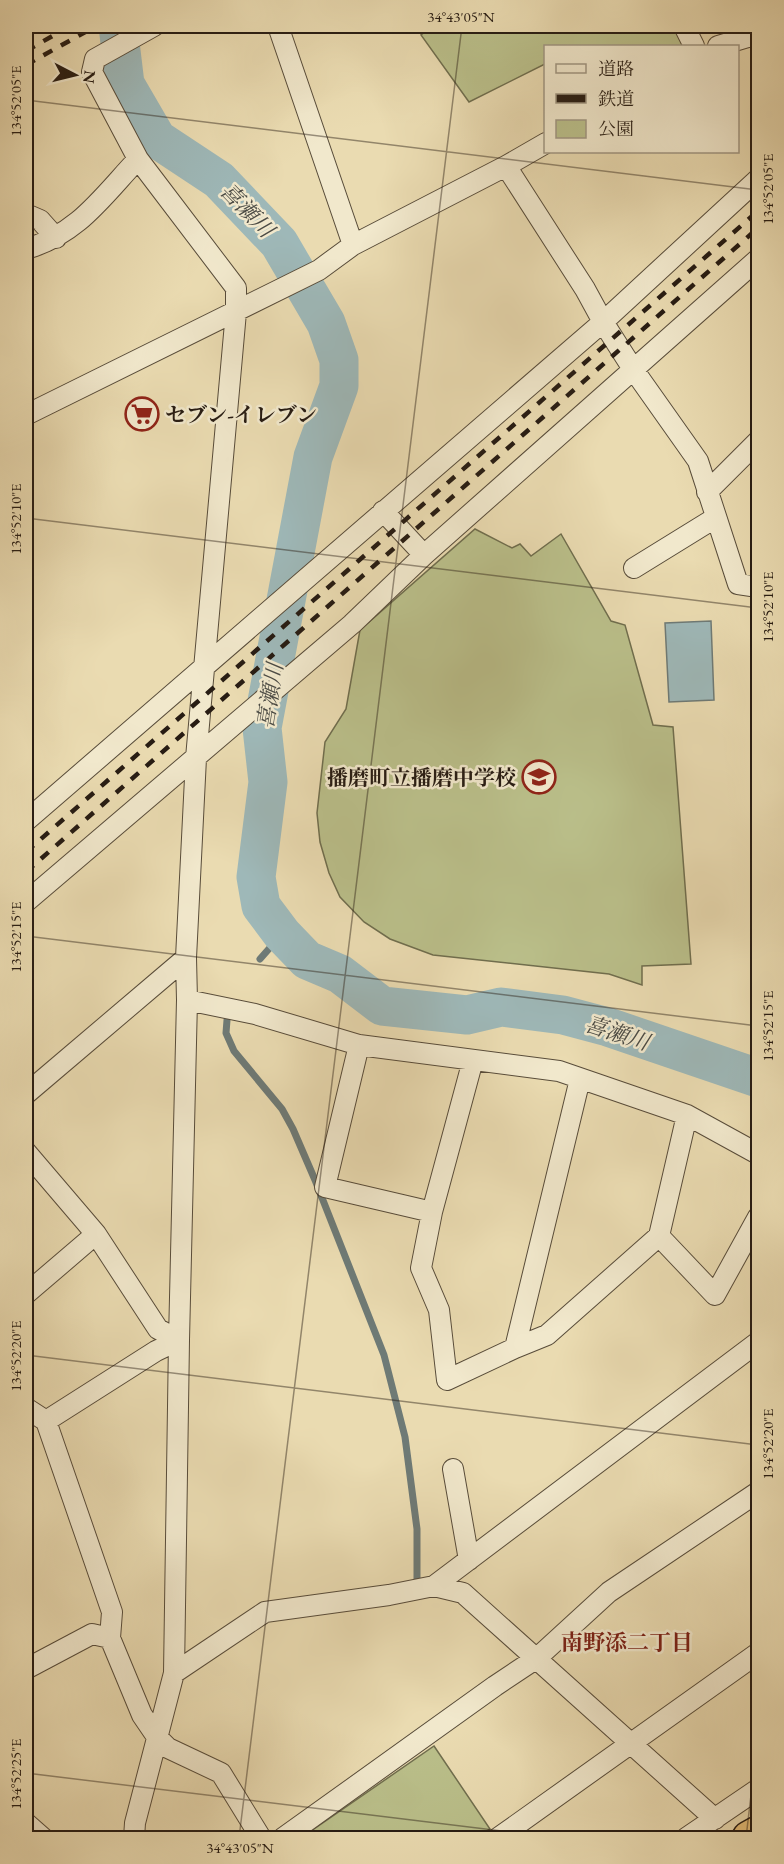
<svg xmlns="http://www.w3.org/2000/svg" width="784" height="1864" font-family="'EB Garamond','Noto Serif JP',serif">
	<rect width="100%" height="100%" fill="#eadbb1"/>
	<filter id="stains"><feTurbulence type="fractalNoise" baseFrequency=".00333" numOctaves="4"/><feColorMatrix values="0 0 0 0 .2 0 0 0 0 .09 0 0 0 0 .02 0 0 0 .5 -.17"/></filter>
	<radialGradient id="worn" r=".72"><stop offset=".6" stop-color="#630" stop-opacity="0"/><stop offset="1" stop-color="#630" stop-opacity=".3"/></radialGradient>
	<path fill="#babf8a" stroke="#706e4e" stroke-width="1.5" d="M 432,26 L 676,26 L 683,46 L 546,46 L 545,64 L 469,102 L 421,35 Z
		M 475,529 L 512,548 L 520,544 L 531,556 L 561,534 L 611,621 L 625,625 L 653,725 L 673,727 L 691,964 L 642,966 L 642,985 L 609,974 L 433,955 L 390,939 L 364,922 L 340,897 L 329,873 L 320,842 L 317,813 L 325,742 L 346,709 L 360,630 Z
		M 434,1746 L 490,1829 L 476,1838 L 301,1838 Z"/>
	<path fill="#9eb8b8" stroke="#6e7a76" stroke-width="1.5" d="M 711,621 L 714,700 L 669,702 L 665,623 Z"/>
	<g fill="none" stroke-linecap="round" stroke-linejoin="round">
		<path stroke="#6e7a76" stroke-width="7" d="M 260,959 L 282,934
			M 227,1020 L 226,1033 L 234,1051 L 282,1109 L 293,1129 L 315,1180 L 384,1355 L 405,1437 L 417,1529 L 417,1579"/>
		<path stroke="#9eb8b8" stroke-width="39" d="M 118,26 L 125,84 L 157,139 L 219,180 L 279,243 L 326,323 L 339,360 L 339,386 L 313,457 L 262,728 L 268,782 L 256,877 L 261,906 L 282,934 L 307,960 L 340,974 L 382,1006 L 467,1015 L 501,1007 L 563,1015 L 608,1027 L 758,1078"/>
		<defs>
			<path id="street" d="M 278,26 L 353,245
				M 684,26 L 694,46
				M 718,46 L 748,37 L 758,37
				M 506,166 L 585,289 L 603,322 L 633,369 L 698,461 L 738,584 L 758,587
				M 26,214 L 40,220 L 56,238
				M 26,249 C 78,234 102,197 138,159
				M 26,415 L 319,270 L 353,245 L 506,166 L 546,143
				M 707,492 L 758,441
				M 383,511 L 424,555
				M 634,568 L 715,518
				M 26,821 L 603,322 L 758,179
				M 26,902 L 352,624 L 424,555 L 758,259
				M 187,1000 L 255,1014 L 359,1045 L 559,1071 L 687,1115 L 758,1154
				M 359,1045 L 325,1187 L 432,1212
				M 473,1060 L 432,1212 L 421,1268 L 439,1310 L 447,1380 L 515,1348 L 580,1079
				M 26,1094 L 186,958
				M 26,1152 L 96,1234 L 158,1329 L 179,1340 L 156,1351 L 46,1421
				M 659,1236 L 715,1295 L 758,1217
				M 26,1294 L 96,1234
				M 515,1348 L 547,1335 L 659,1236 L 687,1115
				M 26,1408 L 46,1421 L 112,1612 L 110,1638
				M 453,1469 L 469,1560
				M 434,1586 L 758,1342
				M 26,1669 L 92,1634 L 110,1638 L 142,1715 L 157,1737 L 168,1748 L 221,1773 L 261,1838
				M 174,1673 L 265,1612 L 389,1595 L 434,1586 L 463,1593 L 715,1819
				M 26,1823 L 43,1838
				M 134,1838 L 135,1823 L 174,1673 L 179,1340 L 187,1000 L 186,958 L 196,758 L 236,312 L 236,288 L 138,159 L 92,72 L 95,59 L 154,26
				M 283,1838 L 495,1686 L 537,1658 L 609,1592 L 758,1492
				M 498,1838 L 758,1653
				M 686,1838 L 758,1789"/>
			<path id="highway" d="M 749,1838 L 758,1833"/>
		</defs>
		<use href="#street" stroke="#584c3a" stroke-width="22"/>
		<use href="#highway" stroke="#271c13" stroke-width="36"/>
		<use href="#street" stroke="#f1e8cc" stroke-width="20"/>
		<use href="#highway" stroke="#e5be78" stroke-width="33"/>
		<path stroke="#271c13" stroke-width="4.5" stroke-dasharray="10 10" stroke-linecap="butt" d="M 26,51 L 70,26
			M 26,65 L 96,26
			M 26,852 L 758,211
			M 26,872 L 758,228"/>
	</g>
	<path fill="none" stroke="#271c13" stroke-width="1.5" stroke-opacity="0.45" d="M 26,100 L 758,190M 26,518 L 758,608M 26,936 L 758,1026M 26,1355 L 758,1445M 26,1773 L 559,1838M 239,1838 L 462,26M 746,1838 L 758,1735"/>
	<defs>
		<symbol id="supermarket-ring" viewBox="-11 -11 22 22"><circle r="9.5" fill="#f1e8cc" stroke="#8f2418" stroke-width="1.5"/><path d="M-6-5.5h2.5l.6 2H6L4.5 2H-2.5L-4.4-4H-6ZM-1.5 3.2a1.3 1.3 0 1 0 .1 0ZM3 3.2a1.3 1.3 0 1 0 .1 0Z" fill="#8f2418"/></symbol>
		<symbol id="school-ring" viewBox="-11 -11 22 22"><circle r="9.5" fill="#f1e8cc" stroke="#8f2418" stroke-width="1.5"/><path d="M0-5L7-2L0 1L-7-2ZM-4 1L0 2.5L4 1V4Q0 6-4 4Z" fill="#8f2418"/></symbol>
	</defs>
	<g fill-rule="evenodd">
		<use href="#supermarket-ring" x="123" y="395" width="38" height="38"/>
		<use href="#school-ring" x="520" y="758" width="38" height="38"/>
	</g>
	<g text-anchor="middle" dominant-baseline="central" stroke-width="5" stroke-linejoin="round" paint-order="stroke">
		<g font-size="21" font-weight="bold" fill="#271c13" stroke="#f1e8cc" text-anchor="start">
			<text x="165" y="414">セブン-イレブン</text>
			<text x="516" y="777" text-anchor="end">播磨町立播磨中学校</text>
		</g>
		<g font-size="22" font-style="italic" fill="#4b4b45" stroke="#f1e8cc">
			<text transform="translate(247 210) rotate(46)">喜瀬川</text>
			<text transform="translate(270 696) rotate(-81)">喜瀬川</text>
			<text transform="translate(617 1033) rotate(18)">喜瀬川</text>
		</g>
		<g font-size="22" font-weight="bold" fill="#7a1f14" stroke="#f1e8cc">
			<text x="627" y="1642">南野添二丁目</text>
		</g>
	</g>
	<rect width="784" height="1864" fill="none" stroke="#eadbb1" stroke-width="66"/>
	<rect x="544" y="45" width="195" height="108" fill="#f1e8cc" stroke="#a09682" stroke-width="1.5"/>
	<rect x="556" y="64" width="30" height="9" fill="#f1e8cc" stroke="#a09682" stroke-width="1.5"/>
	<text x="598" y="75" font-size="18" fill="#271c13">道路</text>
	<rect x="556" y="94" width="30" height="9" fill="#271c13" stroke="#a09682" stroke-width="1.5"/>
	<text x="598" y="105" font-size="18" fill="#271c13">鉄道</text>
	<rect x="556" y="120" width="30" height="18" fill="#babf8a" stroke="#a09682" stroke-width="1.5"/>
	<text x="598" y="135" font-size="18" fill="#271c13">公園</text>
	<g transform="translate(75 75) rotate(97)" stroke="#f1e8cc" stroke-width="4.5" paint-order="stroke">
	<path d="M0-4.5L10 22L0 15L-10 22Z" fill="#271c13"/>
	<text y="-9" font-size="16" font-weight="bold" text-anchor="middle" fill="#271c13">N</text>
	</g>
	<rect x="33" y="33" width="718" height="1798" fill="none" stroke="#271c13" stroke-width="2"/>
	<g font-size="15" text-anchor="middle" fill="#271c13">
		<text x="461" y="22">34°43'05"N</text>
		<text transform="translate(16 101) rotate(-90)" y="5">134°52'05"E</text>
		<text transform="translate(768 189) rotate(-90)" y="5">134°52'05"E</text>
		<text transform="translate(16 519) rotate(-90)" y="5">134°52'10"E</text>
		<text transform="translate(768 607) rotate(-90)" y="5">134°52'10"E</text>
		<text transform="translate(16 937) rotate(-90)" y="5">134°52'15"E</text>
		<text transform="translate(768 1026) rotate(-90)" y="5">134°52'15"E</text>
		<text transform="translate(16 1356) rotate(-90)" y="5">134°52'20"E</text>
		<text transform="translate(768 1444) rotate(-90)" y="5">134°52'20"E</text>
		<text transform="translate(16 1774) rotate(-90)" y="5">134°52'25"E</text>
		<text x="240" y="1853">34°43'05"N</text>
	</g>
	<rect width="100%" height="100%" filter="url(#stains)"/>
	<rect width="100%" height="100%" fill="url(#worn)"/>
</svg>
